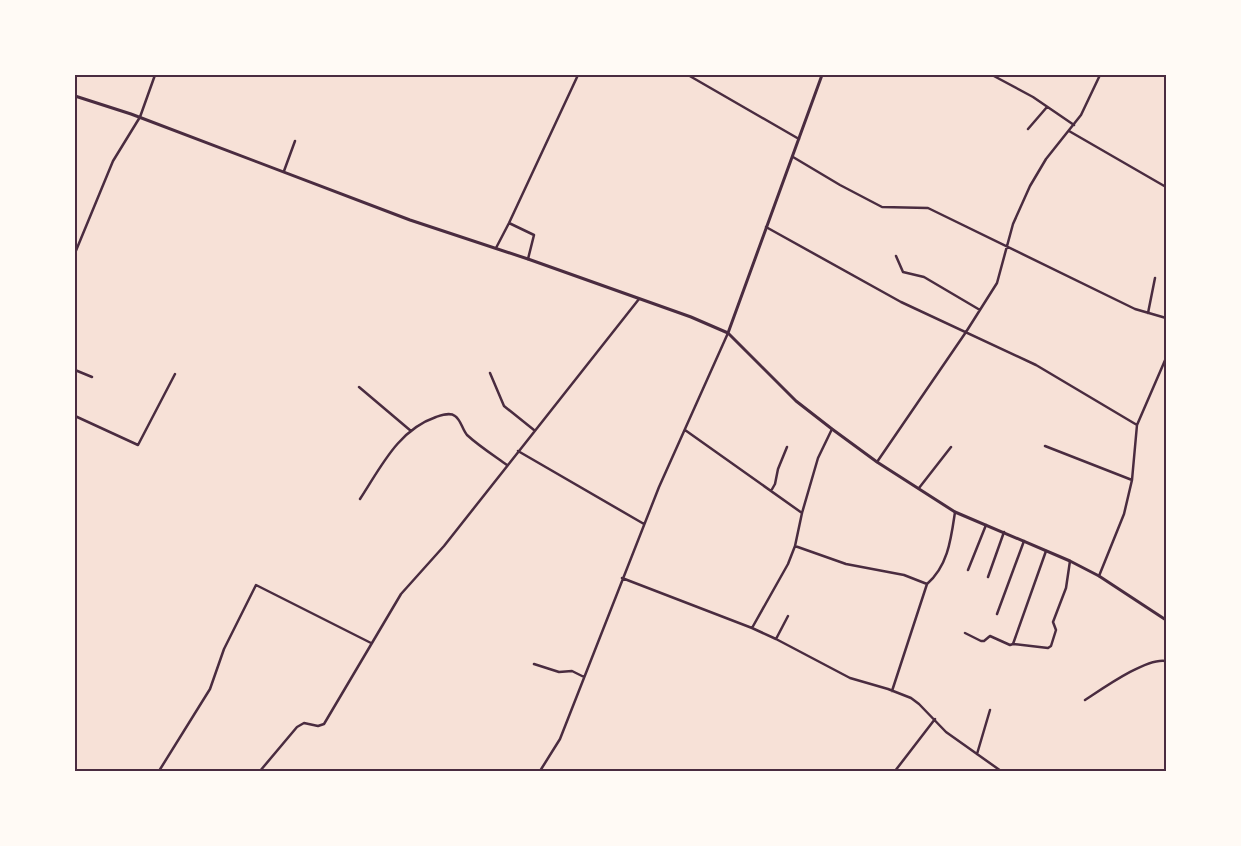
<svg xmlns="http://www.w3.org/2000/svg" width="1241" height="846" font-family="'Golos Text',sans-serif">
	<rect width="100%" height="100%" fill="#f7e1d7"/>
	<g fill="none" stroke-linecap="round" stroke-linejoin="round">
		<path stroke="#4a2c40" stroke-width="2.5" d="M 688,75 L 799,139
			M 992,75 L 1033,97 L 1074,125
			M 1028,129 L 1047,107
			M 1069,131 L 1166,187
			M 793,157 L 840,185 L 882,207 L 928,208 L 1135,309 L 1166,318
			M 284,171 L 295,141
			M 509,223 L 534,235 L 528,259
			M 766,227 L 901,302 L 1036,365 L 1137,425 L 1132,480 L 1124,514 L 1099,576
			M 496,248 L 509,223 L 578,75
			M 75,253 L 113,161 L 140,117 L 155,75
			M 896,256 L 903,272 L 924,277 L 980,310
			M 1148,313 L 1155,278
			M 75,370 L 92,377
			M 490,373 L 504,406 L 534,430
			M 359,387 L 411,431
			M 75,416 L 138,445 L 175,374
			M 1137,425 L 1166,358
			M 685,430 L 802,513
			M 1045,446 L 1132,480
			M 518,451 L 644,524
			M 877,462 L 966,332 L 997,283 L 1013,224 L 1030,186 L 1046,159 L 1081,115 L 1100,75
			M 919,488 L 951,447
			M 771,491 L 775,484 L 778,469 L 787,447
			M 360,499 C 381,467 398,430 436,417 C 442,415 450,412 455,416 C 461,420 462,429 467,435 C 479,446 493,455 507,465
			M 795,546 L 846,564 L 904,575 L 927,584
			M 968,570 L 986,525
			M 988,577 L 1004,532
			M 622,578 L 752,628 L 788,564 L 795,546 L 802,513 L 818,458 L 832,429
			M 997,614 L 1024,541
			M 752,628 L 776,639 L 850,678 L 888,689 L 911,698 L 919,704 L 946,732 L 1001,771
			M 965,633 L 981,641 L 984,641 L 990,636 L 1010,645 L 1013,644 L 1046,551
			M 776,639 L 788,616
			M 1013,644 L 1048,648 L 1051,646 L 1056,630 L 1053,622 L 1066,588 L 1070,561
			M 534,664 L 559,672 L 572,671 L 584,677
			M 892,691 L 927,584 C 948,566 951,539 955,512
			M 1085,700 C 1102,689 1147,657 1166,661
			M 977,754 L 990,710
			M 159,771 L 210,689 L 224,649 L 256,585 L 371,643
			M 260,771 L 297,727 L 304,723 L 318,726 L 324,724 L 401,594 L 444,546 L 639,299
			M 540,771 L 560,739 L 659,487 L 728,333
			M 895,771 L 935,719"/>
		<path stroke="#4a2c40" stroke-width="3" d="M 75,96 L 131,114 L 410,220 L 528,259 L 691,317 L 728,333 L 796,401 L 832,429 L 877,462 L 955,512 L 1070,561 L 1099,576 L 1166,620
			M 728,333 L 822,75"/>
	</g>
	<rect width="1241" height="846" fill="none" stroke="#fffaf5" stroke-width="152"/>
	<rect x="76" y="76" width="1089" height="694" fill="none" stroke="#4a2c40" stroke-width="2"/>
</svg>
